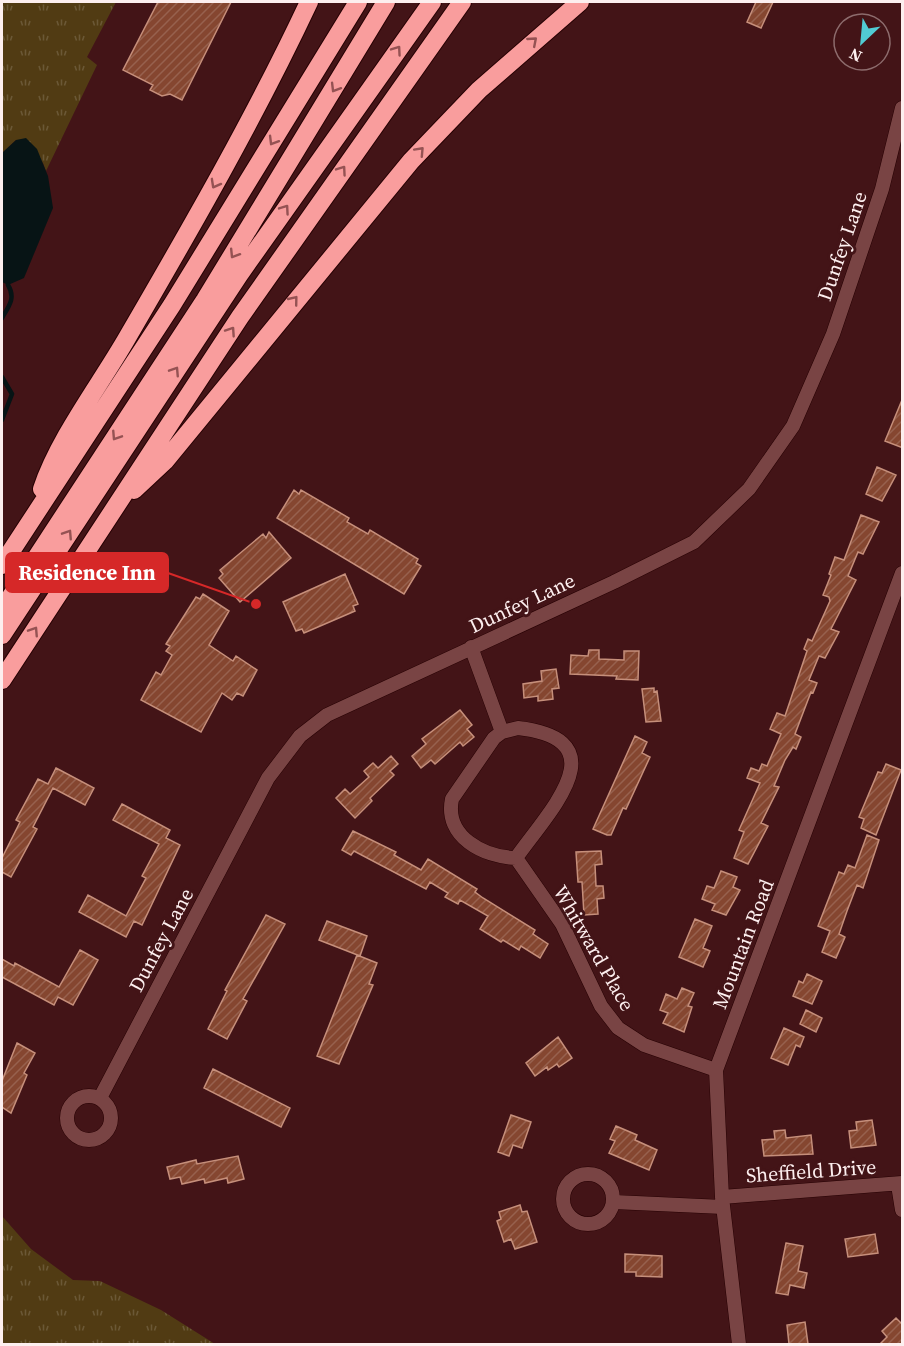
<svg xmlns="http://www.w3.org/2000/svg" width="904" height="1346" font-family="'Source Serif 4',serif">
	<defs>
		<pattern id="grass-tufts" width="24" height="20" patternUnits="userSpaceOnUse" patternTransform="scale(1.5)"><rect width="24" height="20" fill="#513b13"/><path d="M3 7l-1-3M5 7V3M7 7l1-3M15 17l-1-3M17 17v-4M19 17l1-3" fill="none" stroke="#6b5836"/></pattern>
		<pattern id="building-hatch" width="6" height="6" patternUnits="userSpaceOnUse" patternTransform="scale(1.5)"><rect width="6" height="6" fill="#854630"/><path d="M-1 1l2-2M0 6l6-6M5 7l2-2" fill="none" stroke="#97614e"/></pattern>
	</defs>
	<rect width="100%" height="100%" fill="#431417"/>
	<path fill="url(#grass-tufts)" d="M 2,2 L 116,2 L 87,57 L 97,65 L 46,171 L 43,163 L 16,140 L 2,153 Z
		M 2,1216 L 31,1249 L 73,1280 L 100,1281 L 161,1310 L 215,1344 L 2,1344 Z"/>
	<path fill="#071415" d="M 26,138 L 37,149 L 48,176 L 53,208 L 24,278 L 8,285 L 2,282 L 2,153 L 16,140 Z"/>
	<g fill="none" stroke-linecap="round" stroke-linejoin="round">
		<path stroke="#071415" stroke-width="4.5" d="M 2,318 C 9,306 16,298 8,285
			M 2,377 L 12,394 L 2,420"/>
	</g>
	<path fill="url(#building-hatch)" stroke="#c68f7b" stroke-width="1.5" d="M 158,2 L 231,2 L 182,100 L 170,94 L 162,96 L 150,90 L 153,85 L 123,70 Z
		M 756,2 L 773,2 L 761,28 L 747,22 Z
		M 902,400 L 903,400 L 903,448 L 885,441 Z
		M 877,467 L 896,475 L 882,501 L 866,494 Z
		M 294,490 L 299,494 L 301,490 L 349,518 L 347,522 L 368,534 L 370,530 L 418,559 L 416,563 L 421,566 L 404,594 L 277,518 Z
		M 861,515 L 879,522 L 863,554 L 858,552 L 848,576 L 856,580 L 831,629 L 839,632 L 825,658 L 819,656 L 809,680 L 817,683 L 813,693 L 811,692 L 795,734 L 801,737 L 796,749 L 793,747 L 785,760 L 774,786 L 779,787 L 761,823 L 768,826 L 748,864 L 734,858 L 744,832 L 739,830 L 760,783 L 747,778 L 751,768 L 759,771 L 762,764 L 767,766 L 781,734 L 770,729 L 777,713 L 785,716 L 807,651 L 804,649 L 808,639 L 812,641 L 830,601 L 829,597 L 823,595 L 831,575 L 829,574 L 835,557 L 844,560 Z
		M 269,532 L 291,558 L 240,602 L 219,578 L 223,574 L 220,570 L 263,534 L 266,538 Z
		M 345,574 L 358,604 L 353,606 L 355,611 L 304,633 L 302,629 L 296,631 L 283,602 Z
		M 203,594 L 229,611 L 209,645 L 233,661 L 236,656 L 257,670 L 243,696 L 237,693 L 232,700 L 222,693 L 201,732 L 141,700 L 156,672 L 161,675 L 172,655 L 166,651 L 170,646 L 166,644 L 196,597 L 200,599 Z
		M 589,650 L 599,650 L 599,659 L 624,660 L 624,651 L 639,651 L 638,680 L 616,679 L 617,676 L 570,674 L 571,655 L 588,656 Z
		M 556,669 L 559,688 L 552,689 L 553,699 L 538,701 L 538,696 L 524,698 L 523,684 L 542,681 L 541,671 Z
		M 654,688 L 654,692 L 657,691 L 661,721 L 646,722 L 642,689 Z
		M 460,710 L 472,725 L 467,729 L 474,737 L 463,746 L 460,742 L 435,764 L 431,760 L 421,768 L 412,756 L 426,744 L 422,739 Z
		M 635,736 L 647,742 L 642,753 L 650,757 L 626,809 L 623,808 L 611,835 L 607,835 L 593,829 Z
		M 391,756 L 398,764 L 390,771 L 394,775 L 370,798 L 372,801 L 355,818 L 336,798 L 345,789 L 350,794 L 369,777 L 364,771 L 373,763 L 378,768 Z
		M 886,764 L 901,770 L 876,835 L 861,828 L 864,819 L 859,817 L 878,772 L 882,773 Z
		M 56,768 L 94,788 L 85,805 L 53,788 L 33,827 L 37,829 L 11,877 L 2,872 L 2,858 L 20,822 L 16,820 L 38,779 L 48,784 Z
		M 122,804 L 170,830 L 166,838 L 180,845 L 142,925 L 134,921 L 126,937 L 79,912 L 88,895 L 126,916 L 146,878 L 142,876 L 159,844 L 113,820 Z
		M 353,831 L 396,852 L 394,855 L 421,870 L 428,859 L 477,889 L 475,892 L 483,898 L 535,930 L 533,934 L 548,944 L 540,958 L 521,946 L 519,950 L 503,940 L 501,942 L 480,929 L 488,916 L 460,900 L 458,904 L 445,897 L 448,893 L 430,882 L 426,889 L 354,851 L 351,855 L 342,850 Z
		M 867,835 L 879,840 L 863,888 L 857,885 L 847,911 L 839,934 L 845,937 L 836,958 L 822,952 L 830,931 L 818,926 L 839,872 L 844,874 L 848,865 L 855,868 Z
		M 601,851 L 602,864 L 595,865 L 596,886 L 603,886 L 604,898 L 597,899 L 598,914 L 584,915 L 582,882 L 578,882 L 576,852 Z
		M 721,871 L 737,877 L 733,887 L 740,890 L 726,915 L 712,910 L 715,904 L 702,899 L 707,886 L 714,888 Z
		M 266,915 L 285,924 L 243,999 L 247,1001 L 227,1039 L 208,1029 L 227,991 L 225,990 Z
		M 695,919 L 712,926 L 703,948 L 710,951 L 703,967 L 679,957 Z
		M 327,921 L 367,936 L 360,956 L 319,940 Z
		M 80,950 L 98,960 L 73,1005 L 58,997 L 54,1005 L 2,977 L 2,959 L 14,966 L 15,963 L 59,987 Z
		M 357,955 L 377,963 L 369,984 L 373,985 L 339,1064 L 317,1056 Z
		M 807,974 L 822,981 L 812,1004 L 793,996 L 799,981 L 803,983 Z
		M 682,988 L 694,993 L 688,1006 L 692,1007 L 684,1032 L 663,1023 L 668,1013 L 660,1010 L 666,994 L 677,999 Z
		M 806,1010 L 822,1018 L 816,1032 L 800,1024 Z
		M 784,1028 L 804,1037 L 800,1047 L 796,1045 L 788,1065 L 771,1058 Z
		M 558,1037 L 572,1058 L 559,1067 L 557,1064 L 548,1070 L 547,1067 L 535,1076 L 526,1063 Z
		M 17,1043 L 35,1053 L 24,1073 L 27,1075 L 11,1113 L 2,1107 L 2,1081 Z
		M 213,1069 L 290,1108 L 281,1127 L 204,1088 Z
		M 511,1115 L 531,1122 L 522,1148 L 513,1145 L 509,1156 L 498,1152 Z
		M 872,1120 L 876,1145 L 851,1148 L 849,1131 L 857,1130 L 856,1122 Z
		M 616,1126 L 637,1135 L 635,1140 L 657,1150 L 649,1170 L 609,1153 L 615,1141 L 610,1139 Z
		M 785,1130 L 786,1138 L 811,1135 L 813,1154 L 764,1156 L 762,1140 L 775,1139 L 774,1131 Z
		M 238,1156 L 244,1179 L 228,1183 L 227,1178 L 205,1183 L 204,1179 L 182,1184 L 180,1177 L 170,1179 L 167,1167 L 196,1160 L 197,1164 Z
		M 520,1205 L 522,1212 L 527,1211 L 537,1242 L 515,1249 L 511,1239 L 504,1242 L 497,1221 L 501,1219 L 499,1212 Z
		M 875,1234 L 878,1253 L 848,1257 L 845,1239 Z
		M 786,1243 L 803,1246 L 798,1271 L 807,1273 L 804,1288 L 790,1285 L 788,1295 L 776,1293 Z
		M 625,1254 L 662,1256 L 662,1277 L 636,1276 L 636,1272 L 625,1272 Z
		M 896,1318 L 903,1325 L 903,1344 L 880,1344 L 887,1337 L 882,1331 Z
		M 805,1322 L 808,1344 L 789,1344 L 787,1325 Z"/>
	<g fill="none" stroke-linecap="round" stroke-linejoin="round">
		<defs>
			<path id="minor" d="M 471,647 L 502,732
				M 518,728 C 621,740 549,811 516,858 C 484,857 444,837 452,799 L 494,738 L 502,732 Z
				M 516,858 L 562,924 L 601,1006 L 618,1028 L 644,1045 L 716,1070
				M67 1118a22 22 0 1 1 44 0a22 22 0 1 1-44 0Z
				M 100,1098 L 268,778 L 300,736 L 327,715 L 614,582 L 694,542 L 749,489 L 793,426 L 833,334 L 882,189 L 902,108
				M563 1199a25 25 0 1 1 50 0a25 25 0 1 1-50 0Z
				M 898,1185 L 902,1210
				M 722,1197 L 902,1183
				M 614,1202 L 723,1207
				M 739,1344 L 722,1197 L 716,1070 L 902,573"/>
			<path id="highway" d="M 42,489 C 59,438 100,385 127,338 C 191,228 255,117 309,2
				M 134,490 L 165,461 L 411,161 L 479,90 L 580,2
				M 2,565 L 172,305 L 358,2
				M 2,610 L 205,300 L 386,2
				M 2,635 L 239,275 L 432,2
				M 2,680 L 240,317 L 462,2"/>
		</defs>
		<use href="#minor" stroke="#270003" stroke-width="15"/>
		<use href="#highway" stroke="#270003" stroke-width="20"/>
		<use href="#minor" stroke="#794444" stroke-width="14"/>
		<use href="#highway" stroke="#f99d9d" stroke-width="18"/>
	</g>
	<defs><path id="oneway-chevron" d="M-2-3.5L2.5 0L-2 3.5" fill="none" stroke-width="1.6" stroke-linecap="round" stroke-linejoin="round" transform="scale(1.5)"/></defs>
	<g stroke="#955253">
		<use href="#oneway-chevron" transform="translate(533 41) rotate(-41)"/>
		<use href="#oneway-chevron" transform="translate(397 50) rotate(-55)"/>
		<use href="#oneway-chevron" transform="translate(335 88) rotate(121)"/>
		<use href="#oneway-chevron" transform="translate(273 141) rotate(121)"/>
		<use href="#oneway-chevron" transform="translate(420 151) rotate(-47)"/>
		<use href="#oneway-chevron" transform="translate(342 170) rotate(-55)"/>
		<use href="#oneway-chevron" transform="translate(215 184) rotate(119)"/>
		<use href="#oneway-chevron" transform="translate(285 209) rotate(-55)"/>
		<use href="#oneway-chevron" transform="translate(234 254) rotate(122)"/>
		<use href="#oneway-chevron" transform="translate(294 300) rotate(-51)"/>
		<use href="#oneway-chevron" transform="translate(231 331) rotate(-56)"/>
		<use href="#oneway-chevron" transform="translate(175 371) rotate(-57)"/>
		<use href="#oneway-chevron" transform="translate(116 436) rotate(123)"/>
		<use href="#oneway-chevron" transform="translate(68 534) rotate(-57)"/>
		<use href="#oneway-chevron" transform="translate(34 631) rotate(-57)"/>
	</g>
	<g text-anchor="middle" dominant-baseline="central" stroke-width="6" stroke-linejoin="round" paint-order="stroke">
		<g font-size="20" fill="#fdefef" stroke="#431417">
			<text transform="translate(842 246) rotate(-71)">Dunfey Lane</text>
			<text transform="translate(522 603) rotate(-25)">Dunfey Lane</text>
			<text transform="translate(161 940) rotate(-62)">Dunfey Lane</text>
			<text transform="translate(743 944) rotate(-69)">Mountain Road</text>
			<text transform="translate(594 948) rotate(60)">Whitward Place</text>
			<text transform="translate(811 1171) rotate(-4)">Sheffield Drive</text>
		</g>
	</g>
	<path fill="none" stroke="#d62828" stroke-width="2" d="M256 604L168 573"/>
	<circle fill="#d62828" stroke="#431417" stroke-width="2" cx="256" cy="604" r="6"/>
	<rect fill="#d62828" stroke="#d62828" stroke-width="2" x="6" y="553" width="162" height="39" rx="6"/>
	<g font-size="21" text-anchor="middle" font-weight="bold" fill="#fff">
		<text x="87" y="580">Residence Inn</text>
	</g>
	<rect width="904" height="1346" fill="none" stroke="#fdefef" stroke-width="6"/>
	<g transform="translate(862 42) rotate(206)"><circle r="28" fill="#431417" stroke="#8d6c6d" stroke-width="1.5"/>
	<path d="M0-4.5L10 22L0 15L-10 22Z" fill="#51ccd3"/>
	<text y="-9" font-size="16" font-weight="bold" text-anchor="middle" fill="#fdefef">N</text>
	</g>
</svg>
